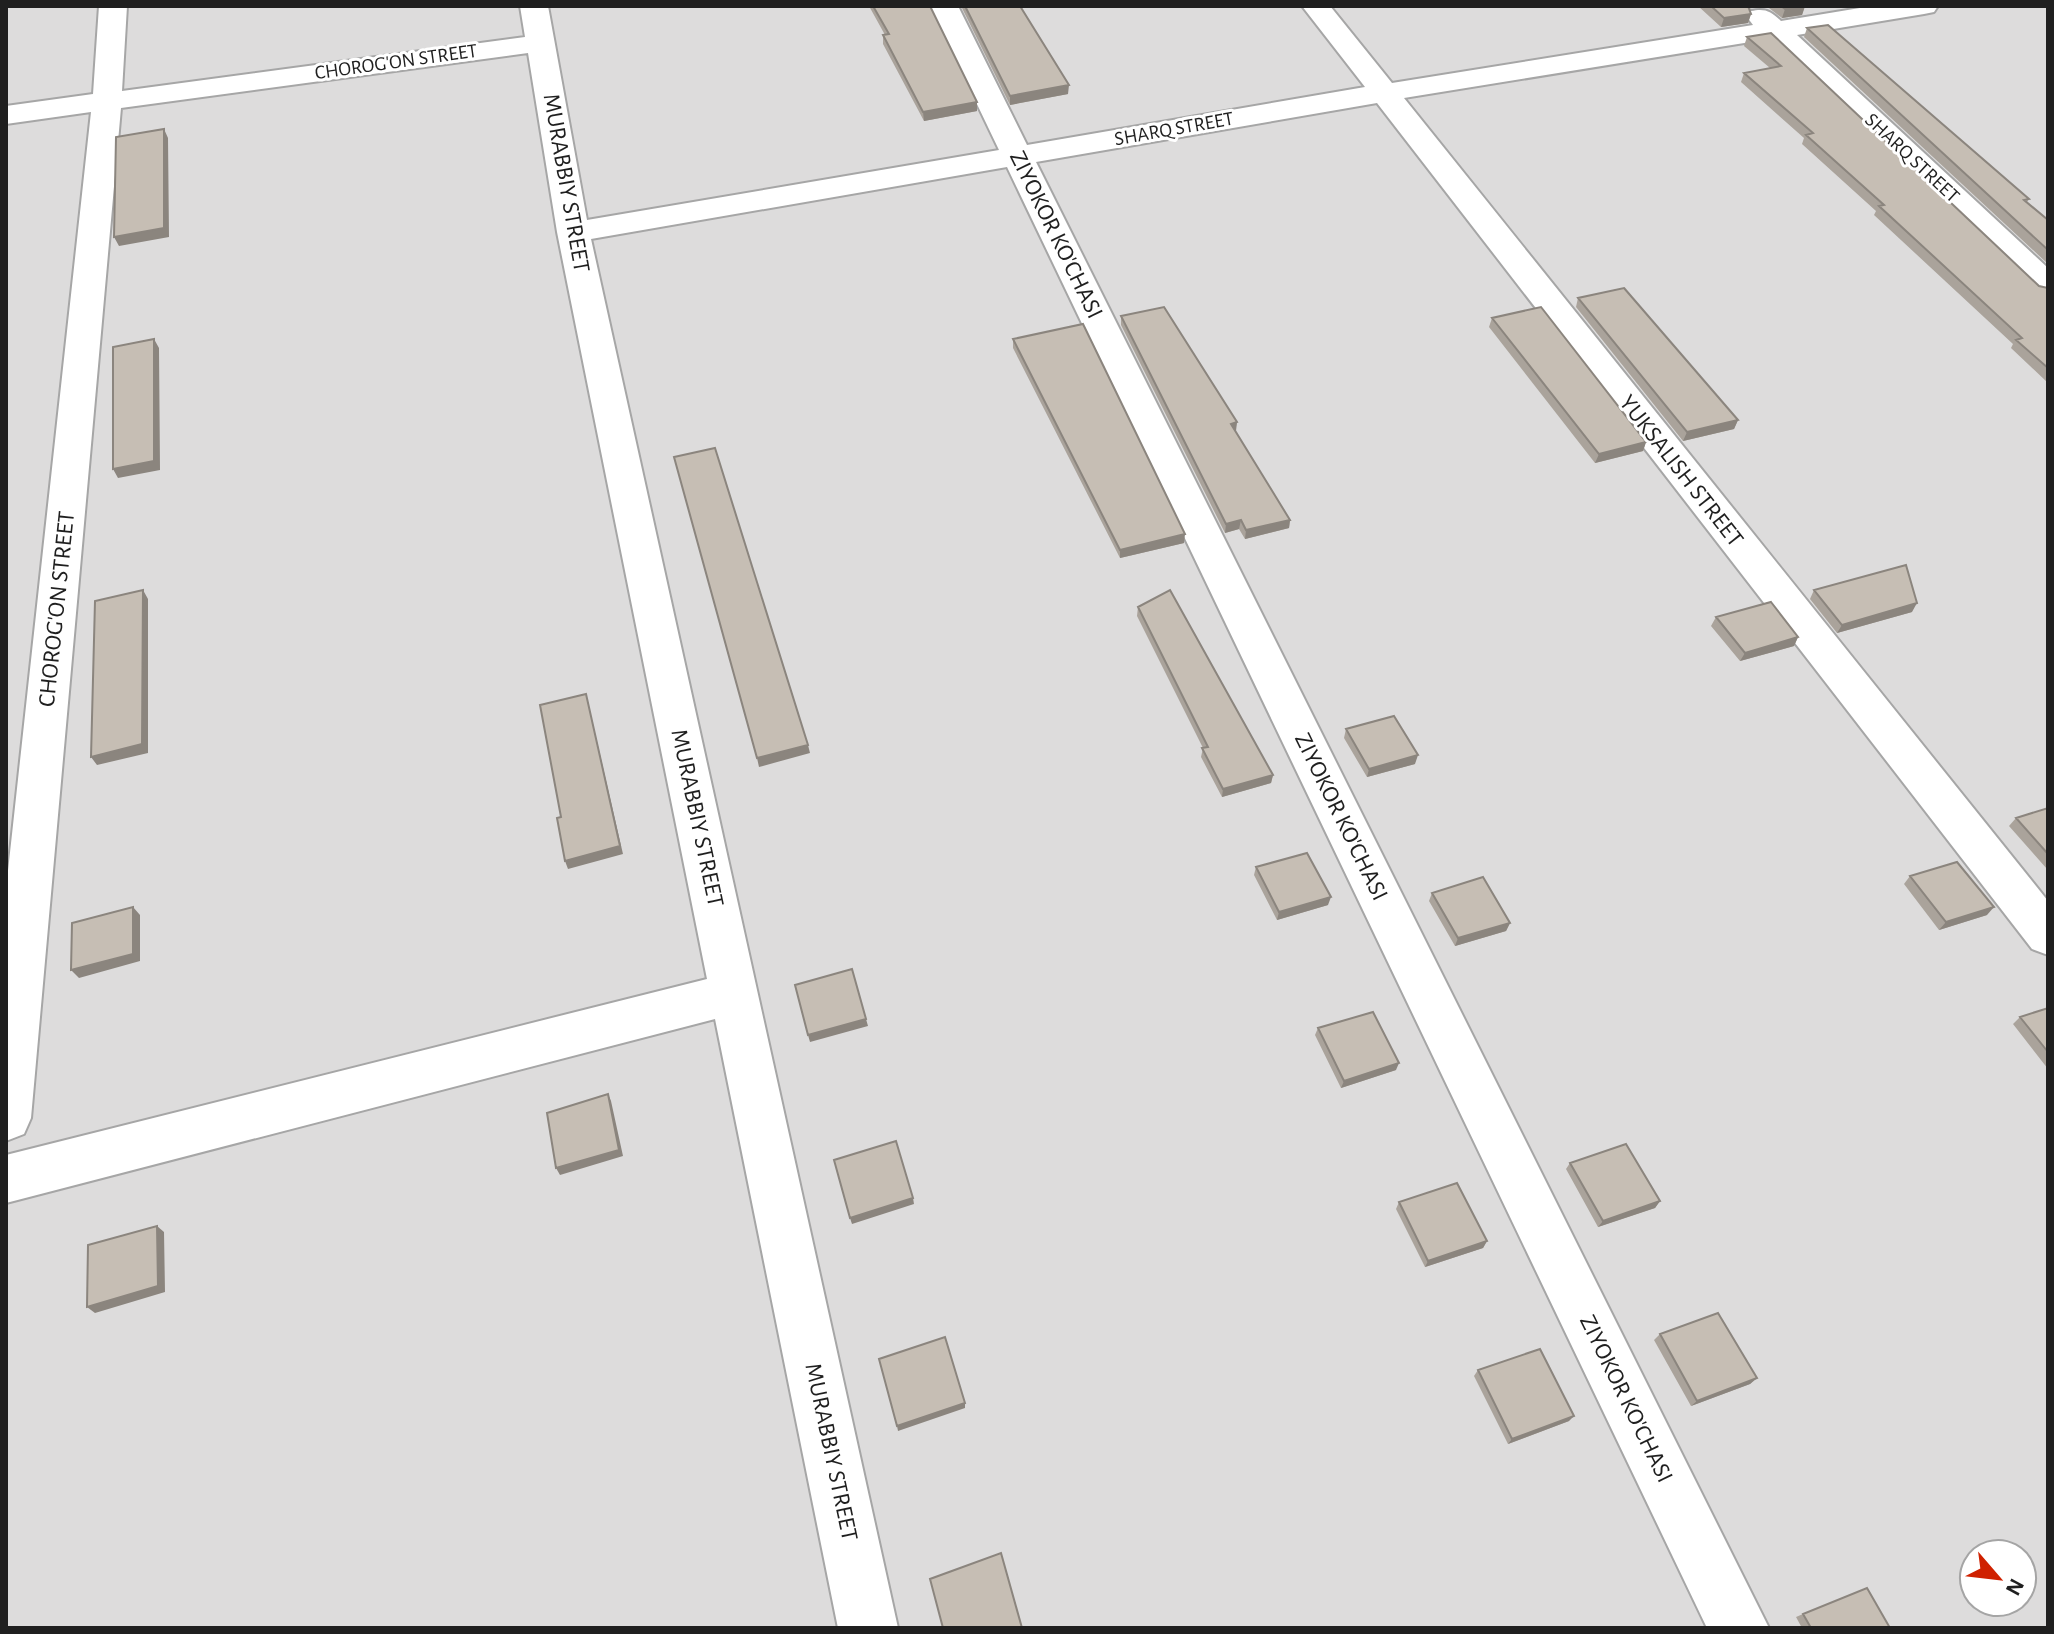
<svg xmlns="http://www.w3.org/2000/svg" width="2054" height="1634" font-family="'Alegreya Sans',sans-serif">
	<rect width="100%" height="100%" fill="#f0efe5"/>
	<path fill="#dddcdc" fill-rule="evenodd" d="M 6,6 L 2048,6 L 2048,1628 L 6,1628 ZM 1974,1554 L 2022,1554 L 2022,1602 L 1974,1602 Z"/>
	<g fill="none" stroke-linecap="round" stroke-linejoin="round">
		<defs>
			<path id="street" d="M 99,6 L 127,6 L 122,91 L 525,37 L 520,6 L 548,6 L 587,220 L 999,150 L 930,6 L 958,6 L 1027,145 L 1365,87 L 1302,6 L 1330,6 L 1392,83 L 1753,25 L 1747,17 L 1751,11 C 1765,8 1771,11 1781,21 L 1872,6 L 1938,6 L 1934,12 L 1924,14 L 1797,35 L 2048,268 L 2048,296 L 2036,293 L 1769,39 L 1404,98 L 2048,901 L 2048,955 L 2032,949 L 1377,103 L 1036,162 L 1769,1628 L 1707,1628 L 1007,167 L 591,239 L 898,1628 L 838,1628 L 715,1019 L 6,1203 L 6,1155 L 707,979 L 557,232 L 528,53 L 121,108 L 31,1118 L 24,1134 L 6,1141 L 6,889 L 91,112 L 6,124 L 6,106 L 93,94 Z"/>
		</defs>
		<use href="#street" stroke="#a6a6a6" stroke-width="4"/>
		<use href="#street" fill="#fff" fill-rule="evenodd"/>
	</g>
	<path fill="#aaa39b" d="M 869,6 L 930,6 L 977,102 L 977,111 L 924,121 L 883,44 L 883,35 L 885,35 Z
		M 961,6 L 1020,6 L 1068,94 L 1010,105 Z
		M 1698,6 L 1805,6 L 1802,15 L 1782,18 L 1769,8 L 1755,7 L 1749,9 L 1751,14 L 1748,23 L 1721,27 Z
		M 1807,28 L 2029,199 L 2027,202 L 2048,220 L 2048,264 L 1804,37 Z
		M 1747,37 L 2039,286 L 2048,288 L 2048,383 L 2011,348 L 2013,344 L 1874,215 L 1876,211 L 1802,144 L 1804,138 L 1741,82 L 1744,73 L 1770,68 L 1744,46 Z
		M 1578,298 L 1738,420 L 1734,429 L 1683,441 L 1576,307 Z
		M 1121,316 L 1237,422 L 1235,432 L 1290,520 L 1289,528 L 1245,539 L 1239,529 L 1225,533 L 1121,325 Z
		M 1492,318 L 1646,442 L 1643,451 L 1595,463 L 1489,327 Z
		M 1013,339 L 1184,543 L 1120,558 L 1013,348 Z
		M 1814,590 L 1912,612 L 1837,633 L 1810,599 Z
		M 1138,607 L 1273,775 L 1271,783 L 1222,797 L 1201,757 L 1203,748 L 1137,616 Z
		M 1716,617 L 1798,637 L 1794,646 L 1740,661 L 1711,626 Z
		M 1346,729 L 1415,764 L 1367,777 L 1344,738 Z
		M 2048,808 L 2048,868 L 2047,869 L 2009,826 L 2016,818 Z
		M 1256,867 L 1328,905 L 1277,920 L 1254,875 Z
		M 1910,876 L 1987,915 L 1939,930 L 1904,884 Z
		M 1432,893 L 1510,923 L 1506,931 L 1455,946 L 1429,901 Z
		M 2048,1008 L 2048,1069 L 2013,1024 L 2020,1017 Z
		M 1318,1028 L 1396,1070 L 1341,1088 L 1315,1035 Z
		M 1570,1163 L 1660,1201 L 1655,1208 L 1598,1227 L 1566,1169 Z
		M 1399,1202 L 1487,1241 L 1483,1248 L 1425,1267 L 1396,1209 Z
		M 1660,1334 L 1757,1378 L 1750,1384 L 1691,1406 L 1654,1340 Z
		M 1478,1370 L 1569,1421 L 1508,1444 L 1474,1376 Z
		M 1803,1614 L 1890,1628 L 1802,1628 L 1796,1617 Z"/>
	<path fill="#8b857e" d="M 1748,6 L 1756,6 L 1748,9 L 1751,14 L 1748,23 L 1721,27 L 1724,18 Z
		M 1805,6 L 1802,15 L 1782,18 L 1785,9 Z
		M 1069,85 L 1068,94 L 1010,105 L 1010,96 Z
		M 977,102 L 977,111 L 924,121 L 923,112 Z
		M 164,129 L 168,138 L 169,237 L 119,246 L 114,237 Z
		M 154,339 L 159,348 L 160,470 L 118,478 L 113,469 Z
		M 1738,420 L 1734,429 L 1683,441 L 1687,432 Z
		M 1237,422 L 1236,431 L 1229,433 L 1231,424 Z
		M 1646,442 L 1643,451 L 1595,463 L 1599,454 Z
		M 1241,520 L 1239,529 L 1225,533 L 1226,524 Z
		M 1290,520 L 1289,528 L 1245,539 L 1246,530 Z
		M 1185,534 L 1184,543 L 1120,558 L 1120,550 Z
		M 143,590 L 148,599 L 148,753 L 97,765 L 91,757 Z
		M 1917,603 L 1912,612 L 1837,633 L 1842,625 Z
		M 1798,637 L 1794,646 L 1740,661 L 1745,653 Z
		M 586,694 L 623,854 L 568,869 L 565,861 Z
		M 808,745 L 810,753 L 759,767 L 757,758 Z
		M 1418,755 L 1415,764 L 1367,777 L 1369,769 Z
		M 1273,775 L 1271,783 L 1222,797 L 1223,789 Z
		M 1331,897 L 1328,905 L 1277,920 L 1279,912 Z
		M 133,907 L 140,915 L 140,961 L 79,978 L 71,970 Z
		M 1994,907 L 1987,915 L 1939,930 L 1946,922 Z
		M 1510,923 L 1506,931 L 1455,946 L 1458,938 Z
		M 866,1019 L 868,1026 L 810,1042 L 808,1035 Z
		M 1399,1063 L 1396,1070 L 1341,1088 L 1344,1081 Z
		M 608,1094 L 611,1101 L 623,1156 L 560,1175 L 556,1168 Z
		M 913,1198 L 914,1204 L 852,1224 L 850,1218 Z
		M 1660,1201 L 1655,1208 L 1598,1227 L 1603,1221 Z
		M 157,1226 L 164,1232 L 165,1292 L 95,1313 L 87,1307 Z
		M 1487,1241 L 1483,1248 L 1425,1267 L 1428,1261 Z
		M 1757,1378 L 1750,1384 L 1691,1406 L 1697,1401 Z
		M 965,1403 L 965,1408 L 898,1431 L 897,1426 Z
		M 1574,1416 L 1569,1421 L 1508,1444 L 1512,1439 Z"/>
	<path fill="#c6beb4" stroke="#8b857e" stroke-width="2" d="M 873,6 L 930,6 L 977,102 L 923,112 L 883,35 L 889,34 Z
		M 965,6 L 1020,6 L 1069,85 L 1010,96 Z
		M 1711,6 L 1748,6 L 1751,14 L 1724,18 Z
		M 1781,6 L 1804,6 L 1785,9 Z
		M 1828,25 L 2029,199 L 2024,200 L 2048,220 L 2048,250 L 1807,28 Z
		M 1771,33 L 2039,286 L 2048,288 L 2048,368 L 2016,340 L 2022,338 L 1879,206 L 1884,205 L 1806,135 L 1813,133 L 1744,73 L 1781,66 L 1747,37 Z
		M 164,129 L 164,228 L 114,237 L 116,137 Z
		M 1624,288 L 1738,420 L 1687,432 L 1578,298 Z
		M 1164,307 L 1237,422 L 1231,424 L 1290,520 L 1246,530 L 1241,520 L 1226,524 L 1121,316 Z
		M 1541,307 L 1646,442 L 1599,454 L 1492,318 Z
		M 1083,324 L 1185,534 L 1120,550 L 1013,339 Z
		M 154,339 L 154,461 L 113,469 L 113,347 Z
		M 715,448 L 808,745 L 757,758 L 674,457 Z
		M 1906,565 L 1917,603 L 1842,625 L 1814,590 Z
		M 143,590 L 142,744 L 91,757 L 95,601 Z
		M 1170,590 L 1273,775 L 1223,789 L 1202,748 L 1208,747 L 1138,607 Z
		M 1771,602 L 1798,637 L 1745,653 L 1716,617 Z
		M 586,694 L 620,846 L 565,861 L 557,818 L 561,817 L 540,705 Z
		M 1394,716 L 1418,755 L 1369,769 L 1346,729 Z
		M 2048,808 L 2048,854 L 2016,818 Z
		M 1307,853 L 1331,897 L 1279,912 L 1256,867 Z
		M 1957,862 L 1994,907 L 1946,922 L 1910,876 Z
		M 1483,877 L 1510,923 L 1458,938 L 1432,893 Z
		M 133,907 L 133,954 L 71,970 L 72,923 Z
		M 852,969 L 866,1019 L 808,1035 L 795,985 Z
		M 2048,1008 L 2048,1052 L 2020,1017 Z
		M 1373,1012 L 1399,1063 L 1344,1081 L 1318,1028 Z
		M 608,1094 L 619,1150 L 556,1168 L 547,1113 Z
		M 896,1141 L 913,1198 L 850,1218 L 834,1160 Z
		M 1626,1144 L 1660,1201 L 1603,1221 L 1570,1163 Z
		M 1457,1183 L 1487,1241 L 1428,1261 L 1399,1202 Z
		M 157,1226 L 158,1286 L 87,1307 L 88,1245 Z
		M 1718,1313 L 1757,1378 L 1697,1401 L 1660,1334 Z
		M 945,1337 L 965,1403 L 897,1426 L 879,1359 Z
		M 1540,1349 L 1574,1416 L 1512,1439 L 1478,1370 Z
		M 1001,1553 L 1022,1628 L 943,1628 L 930,1579 Z
		M 1867,1588 L 1890,1628 L 1811,1628 L 1803,1614 Z"/>
	<g text-anchor="middle" dominant-baseline="central" stroke-width="6" stroke-linejoin="round" paint-order="stroke">
		<g font-size="20" fill="#1f1f1f" stroke="#fff">
			<text transform="translate(396 62) rotate(-8)">CHOROG'ON STREET</text>
			<text transform="translate(1174 129) rotate(-10)">SHARQ STREET</text>
			<text transform="translate(1912 158) rotate(43)">SHARQ STREET</text>
		</g>
		<g font-size="24" fill="#1f1f1f" stroke="#fff">
			<text transform="translate(566 183) rotate(80)">MURABBIY STREET</text>
			<text transform="translate(1056 235) rotate(64)">ZIYOKOR KO'CHASI</text>
			<text transform="translate(1681 471) rotate(52)">YUKSALISH STREET</text>
			<text transform="translate(57 609) rotate(-84)">CHOROG'ON STREET</text>
			<text transform="translate(1341 817) rotate(64)">ZIYOKOR KO'CHASI</text>
			<text transform="translate(697 818) rotate(78)">MURABBIY STREET</text>
			<text transform="translate(1626 1399) rotate(64)">ZIYOKOR KO'CHASI</text>
			<text transform="translate(831 1452) rotate(78)">MURABBIY STREET</text>
		</g>
	</g>
	<rect width="2054" height="1634" fill="none" stroke="#1f1f1f" stroke-width="16"/>
	<g transform="translate(1998 1578) rotate(118)"><circle r="38" fill="#ffffff" stroke="#a5a5a5" stroke-width="2"/>
	<path d="M0-6L14 30L0 20L-14 30Z" fill="#cf2100"/>
	<text y="-12" font-size="22" font-weight="bold" text-anchor="middle" fill="#1f1f1f">N</text>
	</g>
</svg>
